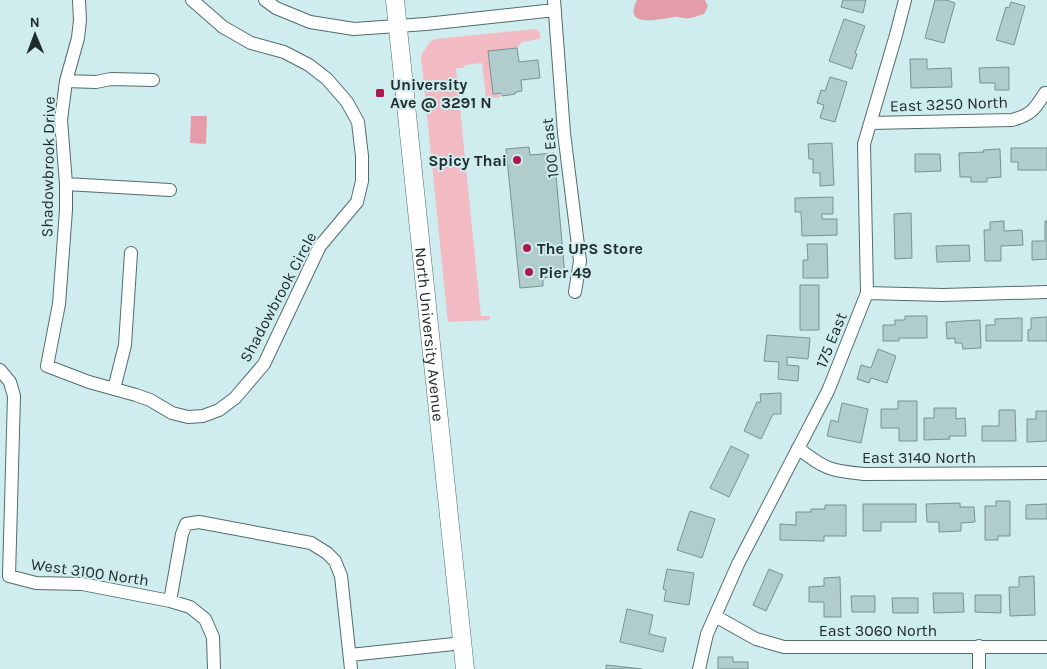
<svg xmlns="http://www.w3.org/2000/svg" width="1047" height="669" font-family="Karla,sans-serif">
	<rect width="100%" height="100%" fill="#cfecee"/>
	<path fill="#f2bac2" d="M 536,29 L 540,33 L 540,39 L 522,42 L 517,48 L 488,51 L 493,94 L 500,93 L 500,97 L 486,98 L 482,63 L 466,65 L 462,68 L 456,68 L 481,316 L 490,316 L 490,320 L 448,322 L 421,56 L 429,43 L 435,39 Z"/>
	<path fill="#e49da8" d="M 637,0 L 705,0 L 708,6 L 704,14 C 699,15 694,18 689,18 C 684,19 678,16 673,17 C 660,19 622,29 637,0 Z
		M 191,116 L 207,116 L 206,144 L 190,143 Z"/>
	<path fill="#b0cccd" stroke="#779293" d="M 843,0 L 866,0 L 863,13 L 841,7 Z
		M 935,0 L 946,0 L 955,3 L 944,43 L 925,38 Z
		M 1011,2 L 1025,6 L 1014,45 L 996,40 L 1006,7 L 1009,8 Z
		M 844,19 L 865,26 L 855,53 L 857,54 L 852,69 L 829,61 Z
		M 517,48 L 519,62 L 538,60 L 540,78 L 521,80 L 522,91 L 516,92 L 515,94 L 503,96 L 500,93 L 493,94 L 488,51 Z
		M 910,59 L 927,59 L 927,69 L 951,68 L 952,87 L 911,88 Z
		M 1009,67 L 1009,90 L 995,90 L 995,83 L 980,83 L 979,68 Z
		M 830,77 L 847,82 L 835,122 L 820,118 L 824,105 L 817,103 L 821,90 L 825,91 Z
		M 832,143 L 834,185 L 820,186 L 820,173 L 813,173 L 813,159 L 809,159 L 808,144 Z
		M 529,147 L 530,155 L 554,153 L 565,276 L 543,278 L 543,286 L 520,288 L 506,149 Z
		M 1011,148 L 1047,148 L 1047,170 L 1018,170 L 1018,162 L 1011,162 Z
		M 1000,149 L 1001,177 L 987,178 L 987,182 L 971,182 L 971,177 L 960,177 L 959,153 L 984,152 L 983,150 Z
		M 915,154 L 940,154 L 941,171 L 915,172 Z
		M 833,197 L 833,214 L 822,214 L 822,219 L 837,219 L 837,235 L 802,236 L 801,212 L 795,212 L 795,198 Z
		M 911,213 L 912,258 L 895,259 L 894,214 Z
		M 1004,221 L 1004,231 L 1022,230 L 1023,245 L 1001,246 L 1001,261 L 985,261 L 984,230 L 990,230 L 990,222 Z
		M 1045,221 L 1047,221 L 1047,259 L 1032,260 L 1032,241 L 1045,241 Z
		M 807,244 L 827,244 L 828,278 L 803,278 L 803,260 L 808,260 Z
		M 969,245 L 970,261 L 937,262 L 936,246 Z
		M 800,285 L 819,285 L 819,330 L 800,330 Z
		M 905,316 L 927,316 L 927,338 L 899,338 L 899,341 L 883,341 L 883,325 L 895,325 L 895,320 L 905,320 Z
		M 1047,317 L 1047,341 L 1028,341 L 1028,330 L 1031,329 L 1031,318 Z
		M 1022,318 L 1022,341 L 986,341 L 986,325 L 995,325 L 995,319 Z
		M 980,320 L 981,348 L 963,349 L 962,343 L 955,343 L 955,338 L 947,339 L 946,322 Z
		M 767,335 L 810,338 L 808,359 L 787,357 L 787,365 L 799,366 L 798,381 L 778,379 L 779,362 L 764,361 Z
		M 878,349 L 896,356 L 887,383 L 871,378 L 869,383 L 857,379 L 861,365 L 871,368 Z
		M 781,393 L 781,414 L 773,414 L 761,439 L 744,431 L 757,402 L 761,402 L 760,394 Z
		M 898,401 L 917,401 L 917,441 L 899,441 L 899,428 L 881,428 L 881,409 L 898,409 Z
		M 842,403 L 868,409 L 861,443 L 827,436 L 831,420 L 838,422 Z
		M 934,408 L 956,408 L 956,419 L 965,418 L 966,436 L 949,436 L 950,439 L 924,440 L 924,418 L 934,418 Z
		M 999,410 L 1015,410 L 1016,441 L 982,441 L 982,426 L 999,426 Z
		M 1036,411 L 1047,411 L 1047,441 L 1027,442 L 1027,419 L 1036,419 Z
		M 731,446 L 749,455 L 729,497 L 710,488 Z
		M 996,501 L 1010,501 L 1010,536 L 998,536 L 998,540 L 985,540 L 985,506 L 996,506 Z
		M 960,503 L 960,507 L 974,507 L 975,522 L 961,523 L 961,531 L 939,532 L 939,522 L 927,522 L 926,504 Z
		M 863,504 L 916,504 L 916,522 L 881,522 L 881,531 L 863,531 Z
		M 1047,504 L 1047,519 L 1026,519 L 1026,505 Z
		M 825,505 L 846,505 L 846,536 L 824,536 L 824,541 L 780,540 L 780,524 L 796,525 L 796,512 L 811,512 L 811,509 L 825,509 Z
		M 690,511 L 715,519 L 702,558 L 677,550 Z
		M 667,569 L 694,573 L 689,605 L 664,601 L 666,590 L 663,589 Z
		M 769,569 L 783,575 L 766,611 L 753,605 Z
		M 1034,576 L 1035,615 L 1010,616 L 1009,587 L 1019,587 L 1019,577 Z
		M 840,577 L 841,617 L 824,617 L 824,602 L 809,602 L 809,587 L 824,586 L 824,578 Z
		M 933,593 L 963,593 L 964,612 L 934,613 Z
		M 975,595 L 1001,595 L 1001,613 L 975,612 Z
		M 851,596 L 875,596 L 875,612 L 852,612 Z
		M 892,598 L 918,598 L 918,613 L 893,613 Z
		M 627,609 L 653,615 L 649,634 L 666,638 L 663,652 L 620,642 Z
		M 718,657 L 733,657 L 733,662 L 748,662 L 748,669 L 718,669 Z
		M 606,665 L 642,669 L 606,669 Z"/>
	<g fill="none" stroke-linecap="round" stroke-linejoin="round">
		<defs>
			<path id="minor" d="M 79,0 L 80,20 L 78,38 L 66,81 L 61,120 L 66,184 L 66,210 L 59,304 L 47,366 L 89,382 L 136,395 L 150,400 L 172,413 L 188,417 L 203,416 L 219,410 L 235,398 L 264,364 L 320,246 L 357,202 L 362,181 L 362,156 L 358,122 L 347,102 L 327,79 L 309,65 L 284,52 L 251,43 L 223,27 L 192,0
				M 265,0 L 276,8 L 310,22 L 354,29 L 426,24 L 555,10
				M 554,0 L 564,133 L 580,261 L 575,292
				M 66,81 L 96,82 L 111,79 L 153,80
				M 870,123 L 1012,120 C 1031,115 1035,109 1045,93 L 1047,93
				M 66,184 L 170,190
				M 867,293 L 943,295 L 1047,292
				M 0,370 L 10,382 L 14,396 L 9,576 L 36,583 L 82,584 L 170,601 L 190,607 L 205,619 L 213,637 L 214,669
				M 114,389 L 125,345 L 131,253
				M 798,448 C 824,469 831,471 864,474 L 1047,473
				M 170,601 L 182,534 L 186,524 L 199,522 L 311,543 L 327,553 L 335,561 L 341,576 L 351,669
				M 715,616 L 756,639 L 784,647 L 1047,647
				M 979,646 L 979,669
				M 350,655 L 463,643
				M 699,669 L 707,634 L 738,564 L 828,391 L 867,293 L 864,144 L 896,35 L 905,0"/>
			<g id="highway">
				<path id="s1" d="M 395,0 L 465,669"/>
			</g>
		</defs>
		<use href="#minor" stroke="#526c6d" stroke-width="14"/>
		<use href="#highway" stroke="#526c6d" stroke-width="19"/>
		<use href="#minor" stroke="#fff" stroke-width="12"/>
		<use href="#highway" stroke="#fff" stroke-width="18"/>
	</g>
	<g fill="#ab1849" stroke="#cfecee" stroke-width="2">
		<rect x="375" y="88" width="10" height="10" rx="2.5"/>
		<circle cx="517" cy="160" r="5"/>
		<circle cx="527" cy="248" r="5"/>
		<circle cx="529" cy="272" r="5"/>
	</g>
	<g text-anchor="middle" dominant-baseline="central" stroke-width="4" stroke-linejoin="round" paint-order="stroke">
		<g font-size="16" font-weight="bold" fill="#212c2d" stroke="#cfecee" text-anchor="start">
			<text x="390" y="84">University<tspan x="390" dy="18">Ave @ 3291 N</tspan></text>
			<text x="507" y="160" text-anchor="end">Spicy Thai</text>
			<text x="537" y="248">The UPS Store</text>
			<text x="539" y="272">Pier 49</text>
		</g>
		<g font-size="16" fill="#212c2d" stroke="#cfecee">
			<text transform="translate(949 104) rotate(-2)">East 3250 North</text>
			<text transform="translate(550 148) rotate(-96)">100 East</text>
			<text transform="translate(48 167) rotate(-89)">Shadowbrook Drive</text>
			<text transform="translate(278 297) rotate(-62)">Shadowbrook Circle</text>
			<text stroke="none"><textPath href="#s1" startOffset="336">North University Avenue</textPath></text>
			<text transform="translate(831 340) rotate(-68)">175 East</text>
			<text x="919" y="457">East 3140 North</text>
			<text transform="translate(90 572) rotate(8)">West 3100 North</text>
			<text x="878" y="630">East 3060 North</text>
		</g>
	</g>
	<g transform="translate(35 35) rotate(359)" stroke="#cfecee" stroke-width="4" paint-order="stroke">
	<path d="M0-4L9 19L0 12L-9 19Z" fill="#212c2d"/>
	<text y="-8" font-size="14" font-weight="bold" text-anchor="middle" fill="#212c2d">N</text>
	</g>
</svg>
